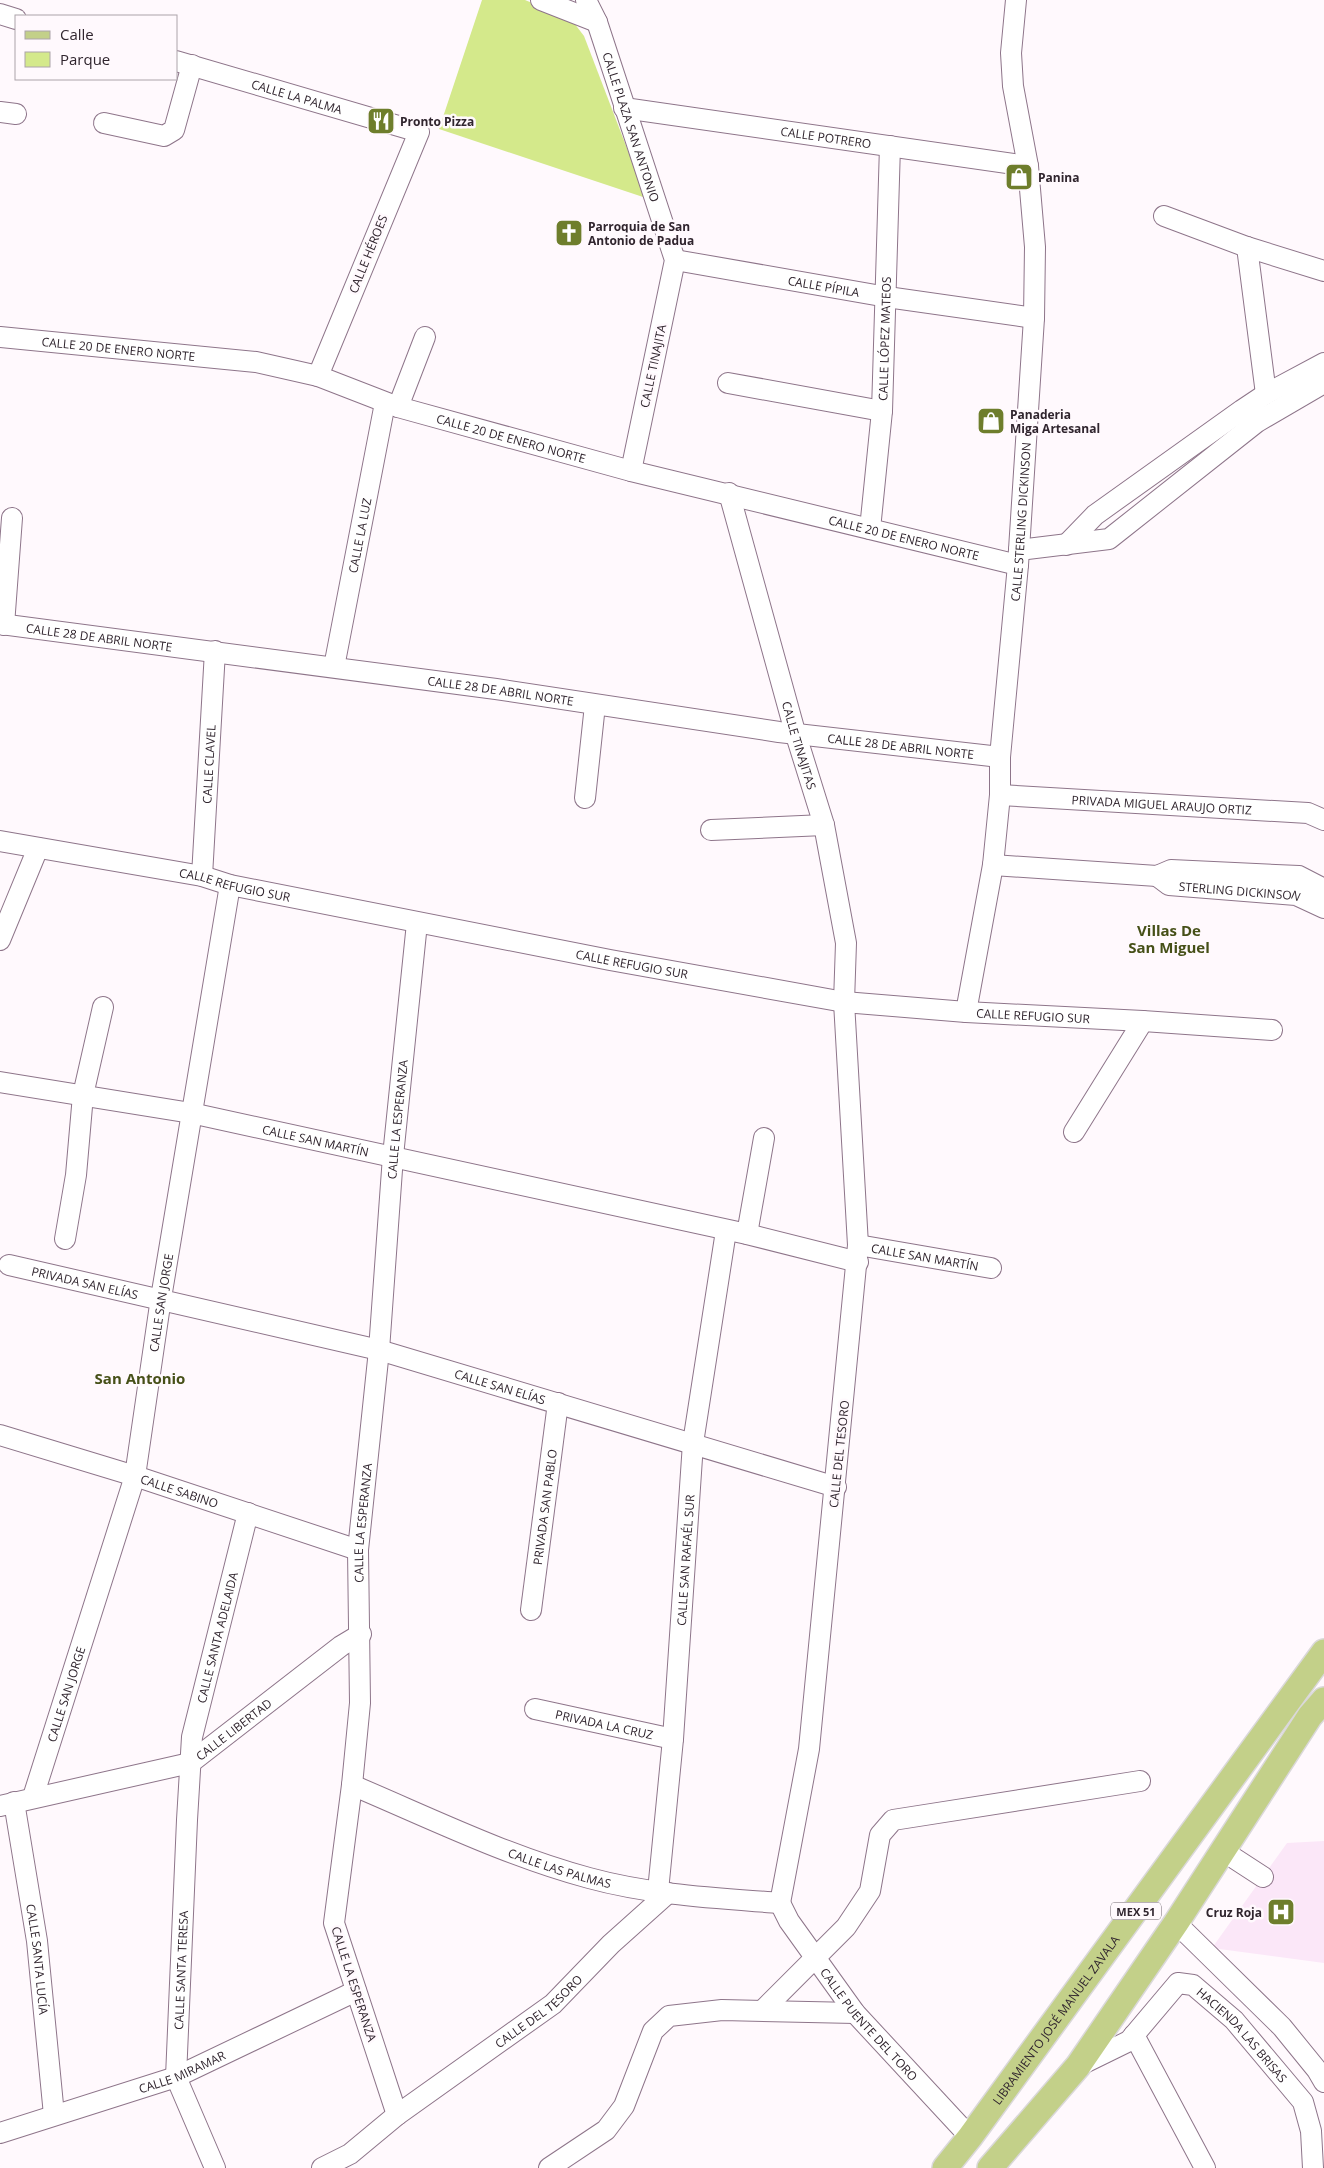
<svg xmlns="http://www.w3.org/2000/svg" width="1324" height="2168" font-family="'Open Sans',sans-serif">
	<rect width="100%" height="100%" fill="#fff9fd"/>
	<path fill="#fbe7f8" d="M 1324,1841 L 1324,1963 L 1212,1948 L 1287,1843 Z"/>
	<path fill="#d4e98b" d="M 482,0 L 525,0 L 571,19 L 584,36 L 646,198 L 439,129 Z"/>
	<g fill="none" stroke-linecap="round" stroke-linejoin="round">
		<defs>
			<g id="minor">
				<path d="M 541,0 L 597,22"/>
				<path id="s1" d="M 586,0 L 597,22 L 675,260 L 631,471"/>
				<path d="M 0,14 L 16,19"/>
				<path id="s2" d="M 176,61 L 419,132 L 318,376"/>
				<path id="s3" d="M 624,108 L 1028,166"/>
				<path d="M 0,112 L 16,114"/>
				<path d="M 104,123 L 164,136 L 174,130 L 192,65"/>
				<path d="M 1164,216 L 1247,247 L 1324,271"/>
				<path d="M 1247,247 L 1266,394"/>
				<path id="s4" d="M 675,260 L 887,297 L 1034,318"/>
				<path id="s5" d="M 0,337 L 256,362 L 318,376 L 398,407 L 631,471 L 1018,565"/>
				<path d="M 728,383 L 882,411"/>
				<path d="M 398,407 L 425,337"/>
				<path id="s6" d="M 729,493 L 795,732 L 824,825 L 846,943 L 844,1002 L 858,1245 L 809,1749 L 780,1903"/>
				<path id="s7" d="M 870,529 L 882,411 L 890,146"/>
				<path d="M 1066,545 L 1095,515 L 1242,410 L 1266,394 L 1324,363"/>
				<path d="M 1019,550 L 1109,539 L 1257,422 L 1324,383"/>
				<path id="s8" d="M 0,624 L 496,689 L 779,732 L 1000,757"/>
				<path d="M 4,625 L 12,518"/>
				<path id="s9" d="M 334,667 L 385,403"/>
				<path id="s10" d="M 1000,795 L 1308,813 L 1324,820"/>
				<path d="M 585,798 L 595,705"/>
				<path d="M 711,830 L 824,825"/>
				<path id="s11" d="M 0,841 L 202,876 L 230,885 L 610,960 L 844,1002 L 966,1012 L 1143,1021 L 1272,1030"/>
				<path d="M 993,865 L 1157,876 L 1171,870 L 1299,876 L 1324,889"/>
				<path id="s12" d="M 202,876 L 215,651"/>
				<path id="s13" d="M 1157,876 L 1169,885 L 1296,895 L 1324,908"/>
				<path d="M 0,940 L 38,848"/>
				<path id="s14" d="M 966,1012 L 993,865 L 1000,795 L 1000,757 L 1018,565 L 1034,318 L 1035,247 L 1028,166 L 1013,86 L 1011,53 L 1016,0"/>
				<path id="s15" d="M 0,1082 L 191,1113 L 747,1234 L 858,1262"/>
				<path d="M 1074,1132 L 1143,1021"/>
				<path d="M 747,1234 L 764,1138"/>
				<path d="M 65,1239 L 76,1175 L 83,1095 L 103,1007"/>
				<path id="s16" d="M 858,1245 L 991,1268"/>
				<path id="s17" d="M 9,1265 L 379,1350 L 836,1487"/>
				<path id="s18" d="M 0,1435 L 135,1476 L 358,1550"/>
				<path id="s19" d="M 531,1610 L 558,1403"/>
				<path id="s20" d="M 535,1709 L 673,1739"/>
				<path id="s21" d="M 352,1785 C 430,1818 507,1856 589,1878 C 651,1895 716,1898 780,1903"/>
				<path id="s22" d="M 33,1797 L 135,1476 L 161,1298 L 230,885"/>
				<path id="s23" d="M 14,1802 L 37,1941 L 54,2115"/>
				<path id="s24" d="M 0,1806 L 190,1763 L 341,1646 L 361,1634"/>
				<path d="M 1223,1851 L 1263,1877"/>
				<path id="s25" d="M 658,1891 L 673,1739 L 693,1443 L 726,1231"/>
				<path id="s26" d="M 780,1903 L 789,1921 L 855,2013 L 970,2137"/>
				<path d="M 1176,1923 L 1282,2027 L 1317,2070 L 1324,2082"/>
				<path d="M 763,2010 L 846,1927 L 870,1891 L 880,1835 L 893,1820 L 1140,1781"/>
				<path d="M 1134,2035 L 1205,2168"/>
				<path id="s27" d="M 1078,2066 L 1129,2041 L 1178,1983 L 1193,1985 L 1234,2020 L 1303,2102 L 1311,2131 L 1313,2168"/>
				<path id="s28" d="M 397,2115 L 334,1923 L 352,1785 L 360,1703 L 358,1550 L 379,1350 L 393,1156 L 417,923"/>
				<path id="s29" d="M 0,2133 L 176,2077 L 356,1991"/>
				<path id="s30" d="M 215,2168 L 176,2077 L 187,1820 L 192,1737 L 248,1513"/>
				<path id="s31" d="M 322,2168 L 350,2154 L 397,2115 L 553,2004 L 611,1944 L 668,1893"/>
				<path d="M 549,2168 L 606,2130 L 624,2106 L 653,2031 L 669,2016 L 722,2010 L 855,2013"/>
			</g>
			<g id="major">
				<path id="s32" d="M 945,2168 L 970,2137 L 1324,1652"/>
				<path d="M 990,2168 L 1078,2066 L 1176,1923 L 1310,1716 L 1324,1700"/>
			</g>
		</defs>
		<use href="#minor" stroke="#8e758a" stroke-width="22"/>
		<use href="#major" stroke="#dad8d9" stroke-width="28"/>
		<use href="#minor" stroke="#fff" stroke-width="20"/>
		<use href="#major" stroke="#c3d089" stroke-width="25"/>
	</g>
	<defs>
		<symbol id="restaurant-square" viewBox="-11 -11 22 22"><rect x="-9" y="-9" width="18" height="18" rx="4" fill="#6e7e2c" stroke="#fff9fd"/><path d="M-5-6h1v4h1v-4h1v4h1v-4h1v5L-1.5 .5V6h-2V.5L-5-1ZM5-6V6H3V1.5H1.5Q1.5-4 5-6Z" fill="#fff"/></symbol>
		<symbol id="shop-square" viewBox="-11 -11 22 22"><rect x="-9" y="-9" width="18" height="18" rx="4" fill="#6e7e2c" stroke="#fff9fd"/><path d="M-5-2.5h2.3a2.7 3.5 0 0 1 5.4 0H5L5.5 6h-11ZM-1.5-2.5h3a1.5 2.3 0 0 0-3 0Z" fill="#fff"/></symbol>
		<symbol id="church-square" viewBox="-11 -11 22 22"><rect x="-9" y="-9" width="18" height="18" rx="4" fill="#6e7e2c" stroke="#fff9fd"/><path d="M-1.2-6h2.4v3.5h3.3v2.4h-3.3V6h-2.4V-.1h-3.3v-2.4h3.3Z" fill="#fff"/></symbol>
		<symbol id="hospital-square" viewBox="-11 -11 22 22"><rect x="-9" y="-9" width="18" height="18" rx="4" fill="#6e7e2c" stroke="#fff9fd"/><path d="M-5-5h3v3.5h4V-5h3V5h-3V1.5h-4V5h-3Z" fill="#fff"/></symbol>
	</defs>
	<g fill-rule="evenodd">
		<use href="#restaurant-square" x="365" y="105" width="32" height="32"/>
		<use href="#shop-square" x="1003" y="161" width="32" height="32"/>
		<use href="#church-square" x="553" y="217" width="32" height="32"/>
		<use href="#shop-square" x="975" y="405" width="32" height="32"/>
		<use href="#hospital-square" x="1265" y="1896" width="32" height="32"/>
	</g>
	<g text-anchor="middle" dominant-baseline="central" stroke-width="5" stroke-linejoin="round" paint-order="stroke">
		<rect fill="#fff9fd" stroke="#6e656c" stroke-width="1" x="1111" y="1902.5" width="50" height="17" rx="4"/>
		<g font-size="11" font-weight="bold" fill="#30252e">
			<text x="1136" y="1911">MEX 51</text>
		</g>
		<g font-size="12" fill="#30252e" stroke="#fff9fd">
			<text stroke="none"><textPath href="#s2" startOffset="126">CALLE LA PALMA</textPath></text>
			<text stroke="none"><textPath href="#s1" startOffset="135">CALLE PLAZA SAN ANTONIO</textPath></text>
			<text stroke="none"><textPath href="#s3" startOffset="204">CALLE POTRERO</textPath></text>
			<text transform="translate(368 254) rotate(-68)">CALLE HÉROES</text>
			<text stroke="none"><textPath href="#s4" startOffset="151">CALLE PÍPILA</textPath></text>
			<text stroke="none"><textPath href="#s7" startOffset="191">CALLE LÓPEZ MATEOS</textPath></text>
			<text stroke="none"><textPath href="#s5" startOffset="119">CALLE 20 DE ENERO NORTE</textPath></text>
			<text transform="translate(653 366) rotate(-78)">CALLE TINAJITA</text>
			<text stroke="none"><textPath href="#s5" startOffset="524">CALLE 20 DE ENERO NORTE</textPath></text>
			<text stroke="none"><textPath href="#s14" startOffset="494">CALLE STERLING DICKINSON</textPath></text>
			<text stroke="none"><textPath href="#s9" startOffset="134">CALLE LA LUZ</textPath></text>
			<text stroke="none"><textPath href="#s5" startOffset="929">CALLE 20 DE ENERO NORTE</textPath></text>
			<text stroke="none"><textPath href="#s8" startOffset="100">CALLE 28 DE ABRIL NORTE</textPath></text>
			<text stroke="none"><textPath href="#s8" startOffset="505">CALLE 28 DE ABRIL NORTE</textPath></text>
			<text stroke="none"><textPath href="#s6" startOffset="262">CALLE TINAJITAS</textPath></text>
			<text stroke="none"><textPath href="#s8" startOffset="909">CALLE 28 DE ABRIL NORTE</textPath></text>
			<text stroke="none"><textPath href="#s12" startOffset="112">CALLE CLAVEL</textPath></text>
			<text stroke="none"><textPath href="#s10" startOffset="162">PRIVADA MIGUEL ARAUJO ORTIZ</textPath></text>
			<text stroke="none"><textPath href="#s11" startOffset="239">CALLE REFUGIO SUR</textPath></text>
			<text stroke="none"><textPath href="#s13" startOffset="86">STERLING DICKINSON</textPath></text>
			<text stroke="none"><textPath href="#s11" startOffset="644">CALLE REFUGIO SUR</textPath></text>
			<text stroke="none"><textPath href="#s11" startOffset="1049">CALLE REFUGIO SUR</textPath></text>
			<text stroke="none"><textPath href="#s28" startOffset="1009">CALLE LA ESPERANZA</textPath></text>
			<text stroke="none"><textPath href="#s15" startOffset="321">CALLE SAN MARTÍN</textPath></text>
			<text stroke="none"><textPath href="#s16" startOffset="68">CALLE SAN MARTÍN</textPath></text>
			<text stroke="none"><textPath href="#s17" startOffset="78">PRIVADA SAN ELÍAS</textPath></text>
			<text stroke="none"><textPath href="#s22" startOffset="512">CALLE SAN JORGE</textPath></text>
			<text stroke="none"><textPath href="#s17" startOffset="506">CALLE SAN ELÍAS</textPath></text>
			<text transform="translate(839 1454) rotate(-84)">CALLE DEL TESORO</text>
			<text stroke="none"><textPath href="#s18" startOffset="188">CALLE SABINO</textPath></text>
			<text stroke="none"><textPath href="#s19" startOffset="104">PRIVADA SAN PABLO</textPath></text>
			<text stroke="none"><textPath href="#s28" startOffset="604">CALLE LA ESPERANZA</textPath></text>
			<text stroke="none"><textPath href="#s25" startOffset="332">CALLE SAN RAFAÉL SUR</textPath></text>
			<text stroke="none"><textPath href="#s30" startOffset="542">CALLE SANTA ADELAIDA</textPath></text>
			<text stroke="none"><textPath href="#s22" startOffset="108">CALLE SAN JORGE</textPath></text>
			<text stroke="none"><textPath href="#s20" startOffset="71">PRIVADA LA CRUZ</textPath></text>
			<text stroke="none"><textPath href="#s24" startOffset="250">CALLE LIBERTAD</textPath></text>
			<text stroke="none"><textPath href="#s21" startOffset="224">CALLE LAS PALMAS</textPath></text>
			<text stroke="none"><textPath href="#s23" startOffset="159">CALLE SANTA LUCÍA</textPath></text>
			<text stroke="none"><textPath href="#s30" startOffset="206">CALLE SANTA TERESA</textPath></text>
			<text transform="translate(354 1984) rotate(72)">CALLE LA ESPERANZA</text>
			<text stroke="none"><textPath href="#s31" startOffset="268">CALLE DEL TESORO</textPath></text>
			<text stroke="none"><textPath href="#s32" startOffset="185">LIBRAMIENTO JOSÉ MANUEL ZAVALA</textPath></text>
			<text stroke="none"><textPath href="#s26" startOffset="151">CALLE PUENTE DEL TORO</textPath></text>
			<text stroke="none"><textPath href="#s27" startOffset="218">HACIENDA LAS BRISAS</textPath></text>
			<text stroke="none"><textPath href="#s29" startOffset="192">CALLE MIRAMAR</textPath></text>
		</g>
		<g font-size="12" font-weight="bold" fill="#30252e" stroke="#fff9fd" text-anchor="start">
			<text x="400" y="121">Pronto Pizza</text>
			<text x="1038" y="177">Panina</text>
			<text x="588" y="226">Parroquia de San<tspan x="588" dy="14">Antonio de Padua</tspan></text>
			<text x="1010" y="414">Panaderia<tspan x="1010" dy="14">Miga Artesanal</tspan></text>
			<text x="1262" y="1912" text-anchor="end">Cruz Roja</text>
		</g>
		<g font-size="15" font-weight="bold" fill="#465018" stroke="#fff9fd">
			<text x="1169" y="930">Villas De<tspan x="1169" dy="17">San Miguel</tspan></text>
			<text x="140" y="1378">San Antonio</text>
		</g>
	</g>
	<rect x="15" y="15" width="162" height="65" fill="#fff9fd" stroke="#aca4aa"/>
	<rect x="25" y="31" width="25" height="8" fill="#c3d089" stroke="#aca4aa"/>
	<text x="60" y="40" font-size="15" fill="#30252e">Calle</text>
	<rect x="25" y="52" width="25" height="15" fill="#d4e98b" stroke="#aca4aa"/>
	<text x="60" y="65" font-size="15" fill="#30252e">Parque</text>
</svg>
